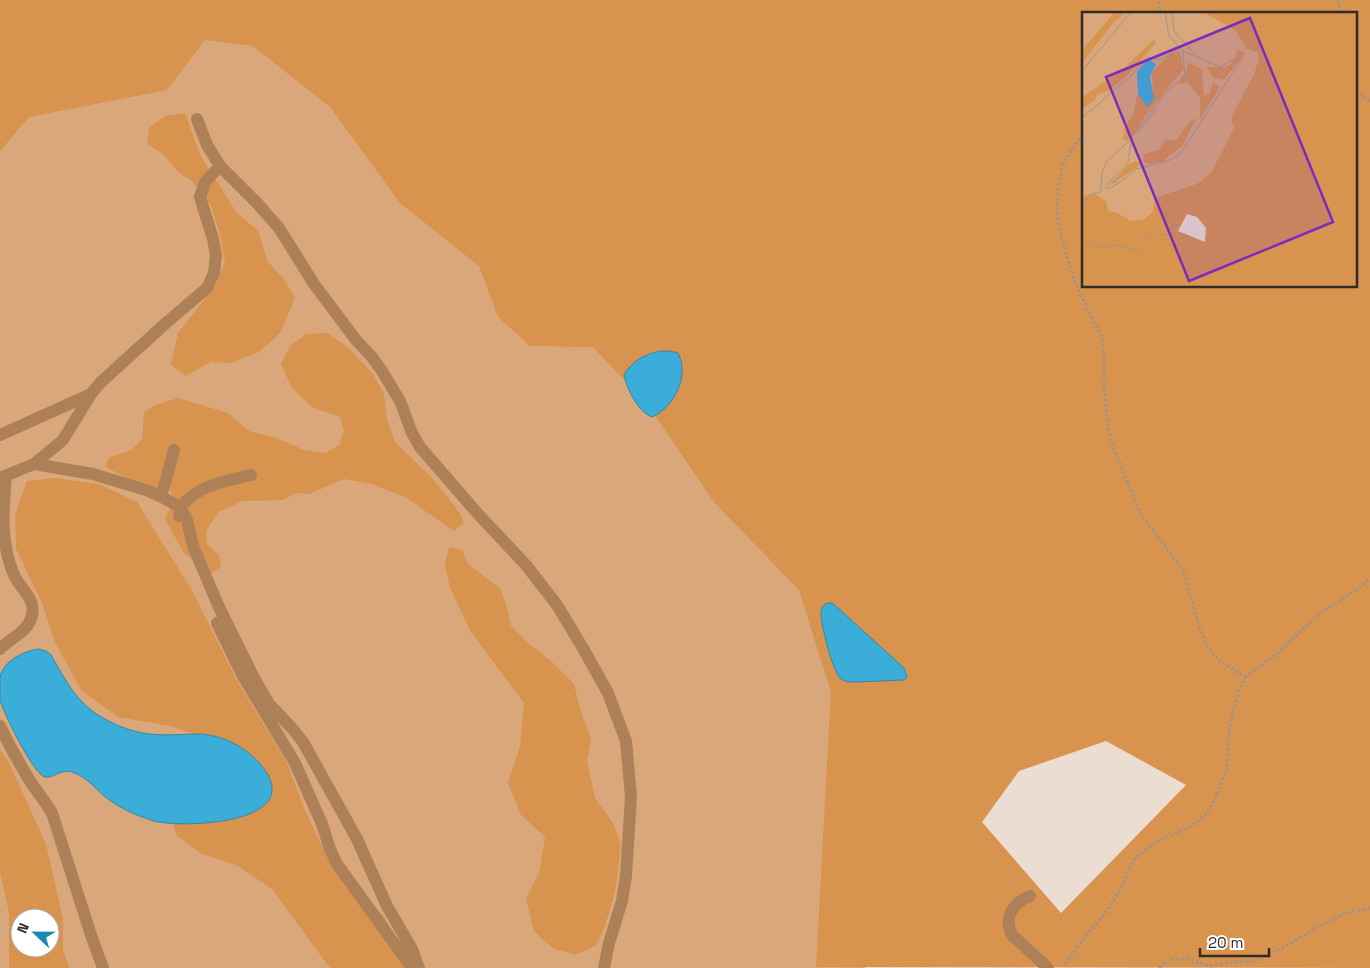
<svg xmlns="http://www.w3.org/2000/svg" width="1370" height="968" font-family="'Space Grotesk',sans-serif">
	<rect width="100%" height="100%" fill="#ebddd1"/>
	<path fill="#d9a779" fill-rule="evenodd" d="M 269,3 L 681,308 L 864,618 L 865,968 L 0,968 L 0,72 ZM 20,918 L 50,918 L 50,948 L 20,948 Z"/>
	<path fill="#d8934f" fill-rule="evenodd" d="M 0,0 L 1370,0 L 1370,968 L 816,967 L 831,692 L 799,590 L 714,502 L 647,404 L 593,347 L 530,346 L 498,317 L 479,266 L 400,203 L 330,107 L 253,46 L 205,40 L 167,90 L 29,117 L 0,151 ZM 1084,14 L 1356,14 L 1356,286 L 1084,286 ZM 1106,741 L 1186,785 L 1061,913 L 982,822 L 1019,771 Z
		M 185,113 L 200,155 L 236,212 L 258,231 L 268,262 L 283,278 L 295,298 L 280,333 L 259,352 L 231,363 L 211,362 L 186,376 L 171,365 L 178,333 L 215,286 L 225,262 L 220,235 L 211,205 L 192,181 L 178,172 L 164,155 L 147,144 L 149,128 L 165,116 Z
		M 327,333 L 348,347 L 373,374 L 384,394 L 387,419 L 395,442 L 432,478 L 459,512 L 464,523 L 454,531 L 405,497 L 371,484 L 344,479 L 309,494 L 296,493 L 283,500 L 243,501 L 218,512 L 206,531 L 207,544 L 219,555 L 221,566 L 211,574 L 184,553 L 165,519 L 174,499 L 169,486 L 152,488 L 120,475 L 105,466 L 110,457 L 132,450 L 142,439 L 144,412 L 155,405 L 178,398 L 228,413 L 249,431 L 277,438 L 304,450 L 325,453 L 339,445 L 344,431 L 340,417 L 312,407 L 292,388 L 281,364 L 290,346 L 306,334 Z
		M 54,478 L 99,484 L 137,502 L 191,589 L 239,684 L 287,763 L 304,808 L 322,846 L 385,918 L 407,968 L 331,968 L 327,964 L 272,889 L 236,865 L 200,853 L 176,835 L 172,818 L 220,744 L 171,726 L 118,717 L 82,691 L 56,644 L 41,601 L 16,549 L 15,515 L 27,481 Z
		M 449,547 L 462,550 L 468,564 L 500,588 L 506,604 L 511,626 L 528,643 L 550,660 L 574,684 L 580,709 L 591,739 L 587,761 L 595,798 L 613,823 L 621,844 L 615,893 L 604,929 L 595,946 L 575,955 L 552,948 L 534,931 L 526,899 L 539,873 L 545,837 L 521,815 L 508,783 L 520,746 L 524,703 L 471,632 L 450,588 L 445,564 Z
		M 0,750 L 9,763 L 46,844 L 63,919 L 63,949 L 69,968 L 9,968 L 9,913 L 0,872 ZM 20,918 L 50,918 L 50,948 L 20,948 Z"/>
	<path fill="#3aadd9" stroke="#3886a4" d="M 661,351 L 670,351 L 678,353 C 690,375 674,408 652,417 C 638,412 627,389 624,375 C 632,361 644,354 661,351 Z
		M 827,603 L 832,603 L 838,608 L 904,668 L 907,677 L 904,680 L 855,682 C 850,682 844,682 840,678 C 832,669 821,625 821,613 C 821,608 823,605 827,603 Z
		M 38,649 L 46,651 L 51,655 C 62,674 73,696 91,710 C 107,722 129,732 150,734 C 166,736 183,734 199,734 C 226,735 254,751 268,775 C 295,825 180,828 154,821 C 137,816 117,807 103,795 C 95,788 88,779 77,774 C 61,766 55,779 45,777 C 34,775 2,711 0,699 C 0,696 0,692 0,688 C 0,685 0,680 0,677 C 3,661 24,651 38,649 Z"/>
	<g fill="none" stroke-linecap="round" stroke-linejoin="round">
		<path stroke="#9e938b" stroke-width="3" stroke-dasharray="2.5 2.5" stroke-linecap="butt" d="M 1338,0 L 1341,14
			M 1158,14 L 1160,0
			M 1356,91 L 1370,101
			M 1245,677 L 1276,655 L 1306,626 L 1328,608 L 1359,588 L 1370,578
			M 1065,964 L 1089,932 L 1107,911 L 1121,889 L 1128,871 L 1135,858 L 1151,846 L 1169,836 L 1190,827 L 1204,817 L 1212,806 L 1226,771 L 1230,726 L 1235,703 L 1245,677 L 1218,660 L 1208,647 L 1200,630 L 1186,580 L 1182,568 L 1141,515 L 1110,439 L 1106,412 L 1104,380 L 1104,355 L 1102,338 L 1076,285 L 1064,247 L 1057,216 L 1058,188 L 1064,161 L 1084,133
			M 1159,968 L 1164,964 L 1172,960 L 1186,958 L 1209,966 L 1240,961 L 1254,961 L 1287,946 L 1312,930 L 1345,913 L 1370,908"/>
		<path stroke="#ae8057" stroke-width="12" d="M 197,119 L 207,145 L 220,166 L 257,203 L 279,228 L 314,284 L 356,340 L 372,357 L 382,371 L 400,401 L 412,433 L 420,447 L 478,514 L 526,565 L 557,605 L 584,650 L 608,693 L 626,741 L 631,797 L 626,876 L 622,901 L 609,943 L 604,968
			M 0,435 L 91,394
			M 34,464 L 93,474 L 146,490 L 160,496 L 180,507 L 187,520 L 193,546 L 218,605 L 254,678 L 269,704 L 291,727 L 303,742 L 357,839 L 387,906 L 412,949 L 419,968
			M 0,478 L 34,464 L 63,440 L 91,394 L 100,383 L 166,323 L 207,288 L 214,273 L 216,255 L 213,239 L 200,197 L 205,182 L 220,166
			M 160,496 L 164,487 L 174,450
			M 179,516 L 180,507 C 201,484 222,482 251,475
			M 217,623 L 244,678 L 295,763 L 322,824 L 330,849 L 337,864 L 412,968
			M 0,649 C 10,638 28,632 32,616 C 36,598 21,590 14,575 C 0,542 3,511 6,476
			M 0,726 C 9,745 19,763 30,781 C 37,792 45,801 52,813 L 91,935 L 103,968
			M 1030,896 C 1013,903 1003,917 1012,935 L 1048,968"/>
	</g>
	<g transform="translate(1082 12)">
		<rect width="275" height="275" fill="#ebddd1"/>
		<path d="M 0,0 L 124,0 L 160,11 L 184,47 L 163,126 L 128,172 L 58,214 L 0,200 Z" fill="#d9a779"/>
		<path d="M 33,0 L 44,0 L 31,11 L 0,51 L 0,38 ZM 121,0 L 275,0 L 275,275 L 0,275 L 0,185 L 11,181 L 24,189 L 27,200 L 34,200 L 49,209 L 63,207 L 71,199 L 73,186 L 115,172 L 129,161 L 152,116 L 149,106 L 172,62 L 177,47 L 175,40 L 165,37 L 153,18 ZM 105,202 L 115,205 L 124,216 L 123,230 L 96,219 ZM 73,27 L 73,32 L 45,64 L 26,79 L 15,82 L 13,88 L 0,97 L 0,85 L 40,58 ZM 156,37 L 163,41 L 142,68 L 131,66 L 124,54 L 143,56 L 151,50 ZM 98,39 L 102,57 L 62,105 L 55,119 L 44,129 L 41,127 L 44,113 L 52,100 L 55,83 L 71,84 L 70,60 L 88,42 ZM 105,50 L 120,57 L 122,84 L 127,82 L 131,70 L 138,75 L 118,107 L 118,86 L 105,70 L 96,72 L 105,58 ZM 114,106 L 101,133 L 80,150 L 66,152 L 61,149 L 62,142 L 77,138 L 82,129 L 95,127 L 108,109 ZM 54,149 L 59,152 L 57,154 L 24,176 L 47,152 Z" fill="#d8934f" fill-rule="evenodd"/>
		<path d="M 66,47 L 74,52 L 68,65 L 72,87 L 65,95 L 56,82 L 55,60 Z" fill="#3aadd9"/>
		<path fill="none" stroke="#a1968d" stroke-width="1" d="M 83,0 L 87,24 L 101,39 L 138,55 L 151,48 L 157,49M 90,0 L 92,19 L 114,43M 101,39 L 103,65M 0,59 L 49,0M 0,106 L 50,63 L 65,45 L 78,48 L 98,36M 56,120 L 75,97M 29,168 L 37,171 L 54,157 L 88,148 L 99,141 L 162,43M 37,171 L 26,177 L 23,174 L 46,151 L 49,130M 19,178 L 20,160 L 25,149 L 46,130 L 82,83 L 102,64 L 113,72M 0,192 L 8,183 L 21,179M 0,230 L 20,235 L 34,233 L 56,239 L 61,236 L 65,223 L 85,223 L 91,212 L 97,214"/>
		<path fill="#7b2cbf" fill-opacity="0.15" stroke="#7b2cbf" stroke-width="2.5" d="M 168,6 L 251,210 L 107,269 L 24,65 Z"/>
		<rect width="275" height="275" fill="none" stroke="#322c28" stroke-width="2.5"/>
	</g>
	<g transform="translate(35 933) rotate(292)"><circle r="24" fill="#ffffff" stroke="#adaba9"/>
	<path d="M0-4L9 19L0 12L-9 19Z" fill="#1c89b0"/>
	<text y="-8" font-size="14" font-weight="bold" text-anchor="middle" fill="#322c28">N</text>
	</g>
	<path d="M1200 948v8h69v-8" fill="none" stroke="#322c28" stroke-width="2.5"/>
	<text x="1208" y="948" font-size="15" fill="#322c28" stroke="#ffffff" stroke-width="4" paint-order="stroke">20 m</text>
</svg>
